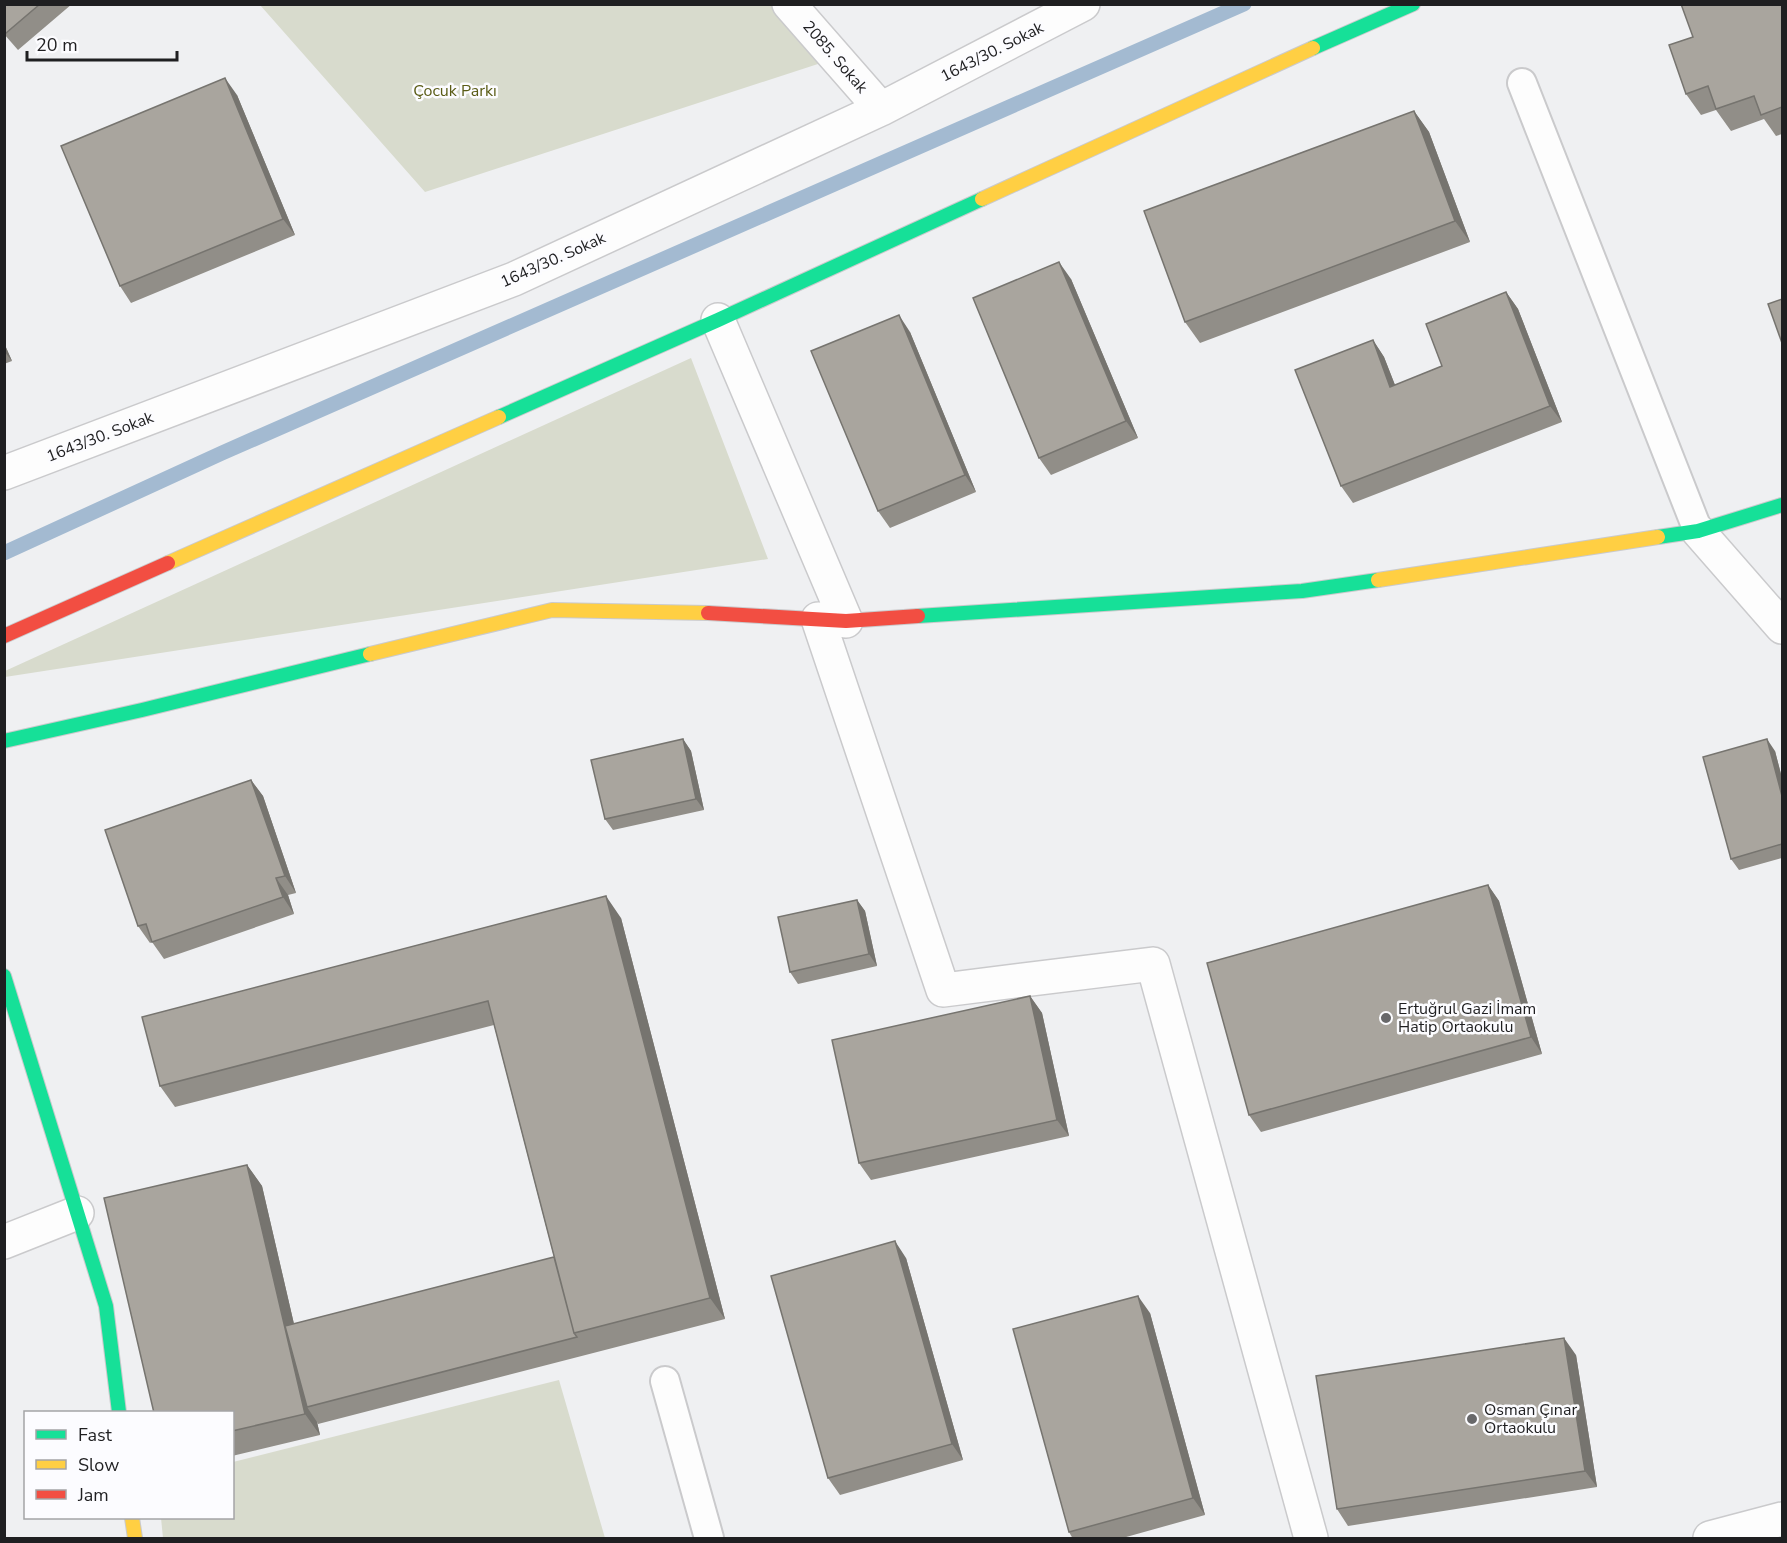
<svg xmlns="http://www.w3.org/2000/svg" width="1787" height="1543" font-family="'Nunito Sans',sans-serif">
	<rect width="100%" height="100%" fill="#eff0f2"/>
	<path fill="#d8dbcd" d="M 260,5 L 775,5 L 821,63 L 425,192 Z
		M 691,358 L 768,559 L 5,677 L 5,671 Z
		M 559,1380 L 605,1538 L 163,1538 L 161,1518 L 232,1518 L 233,1462 Z"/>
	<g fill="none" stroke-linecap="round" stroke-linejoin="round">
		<path stroke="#a3bad1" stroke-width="15" d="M 4,553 L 222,453 L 1244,4"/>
		<defs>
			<path id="lane" d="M 1522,83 L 1698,531
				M 665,1381 L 709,1538"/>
			<path id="street" d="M 789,4 L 881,109
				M 718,320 L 846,621
				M 4,473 L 514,279 L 881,109 L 1083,4
				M 1698,531 L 1782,627
				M 818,619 L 943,990 L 1153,964 L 1311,1538
				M 4,1242 L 77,1213
				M 1710,1538 L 1782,1519"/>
			<path id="fast" d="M 1313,48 L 1413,4
				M 499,417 L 718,320 L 982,199
				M 1658,537 L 1698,531 L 1782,505
				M 918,616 L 1302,591 L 1378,580
				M 4,741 L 142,710 L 370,654
				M 4,976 L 106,1306 L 119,1412"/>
			<path id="slow" d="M 982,199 L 1313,48
				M 168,563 L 499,417
				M 1378,580 L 1658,537
				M 370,654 L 552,610 L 708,613
				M 132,1518 L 135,1538"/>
			<path id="jam" d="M 708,613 L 846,621 L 918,616
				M 4,636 L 168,563"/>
		</defs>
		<use href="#lane" stroke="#cacacc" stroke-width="32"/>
		<use href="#street" stroke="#cacacc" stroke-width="36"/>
		<use href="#fast" stroke="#cacacc" stroke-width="16"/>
		<use href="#slow" stroke="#cacacc" stroke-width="16"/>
		<use href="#jam" stroke="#cacacc" stroke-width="16"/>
		<use href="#lane" stroke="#fdfdfd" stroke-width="28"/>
		<use href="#street" stroke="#fdfdfd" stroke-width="33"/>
		<use href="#fast" stroke="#16e098" stroke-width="14"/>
		<use href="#slow" stroke="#ffcf43" stroke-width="14"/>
		<use href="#jam" stroke="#f24e42" stroke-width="14"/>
	</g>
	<path fill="#918e88" d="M 4,4 L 72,4 L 18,50 L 4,34 Z
		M 1782,4 L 1782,134 L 1776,136 L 1764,119 L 1731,131 L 1716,110 L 1701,115 L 1686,94 Z
		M 237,95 L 295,235 L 131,303 L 120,286 Z
		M 1414,111 L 1429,132 L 1470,242 L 1200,343 L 1185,322 Z
		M 1071,279 L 1138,438 L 1051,475 L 1039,458 Z
		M 1506,292 L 1518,309 L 1562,422 L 1353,503 L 1341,486 L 1373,340 L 1384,357 L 1395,385 L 1442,366 Z
		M 910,332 L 976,492 L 890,528 L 878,511 Z
		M 4,343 L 12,361 L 4,364 Z
		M 683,739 L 691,751 L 704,810 L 613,830 L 605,819 Z
		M 1775,751 L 1782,778 L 1782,858 L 1739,870 L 1731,859 Z
		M 251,780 L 263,796 L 296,893 L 288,895 L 294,914 L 164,959 L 152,942 L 150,943 L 138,926 Z
		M 1488,885 L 1499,901 L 1542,1054 L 1261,1132 L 1249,1115 Z
		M 857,900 L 865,911 L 877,966 L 798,984 L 790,972 Z
		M 621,918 L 725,1319 L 318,1424 L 317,1422 L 320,1435 L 232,1456 L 232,1413 L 247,1165 L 262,1186 L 294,1324 L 554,1257 L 494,1025 L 175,1107 L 160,1086 Z
		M 1030,996 L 1042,1013 L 1069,1136 L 871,1180 L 859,1163 Z
		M 906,1258 L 963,1460 L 840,1495 L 828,1478 Z
		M 1150,1313 L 1205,1515 L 1119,1539 L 1073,1539 L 1069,1532 Z
		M 1576,1355 L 1597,1487 L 1348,1526 L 1337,1509 Z"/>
	<path fill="#76746f" d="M 225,78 L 237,95 L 295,235 L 283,219 Z
		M 1414,111 L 1429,132 L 1470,242 L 1455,221 Z
		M 1059,262 L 1071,279 L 1138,438 L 1126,421 Z
		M 1506,292 L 1518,309 L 1562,422 L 1550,406 Z
		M 899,315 L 910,332 L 976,492 L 965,475 Z
		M 1373,340 L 1384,357 L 1402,403 L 1390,387 Z
		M 4,343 L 12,361 L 4,351 Z
		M 683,739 L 691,751 L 704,810 L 696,799 Z
		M 1767,739 L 1775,751 L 1782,778 L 1782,796 Z
		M 251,780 L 263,796 L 296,893 L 285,876 Z
		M 276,878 L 288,895 L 294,914 L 283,897 Z
		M 1488,885 L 1499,901 L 1542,1054 L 1531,1037 Z
		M 606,896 L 621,918 L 725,1319 L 710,1298 Z
		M 857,900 L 865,911 L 877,966 L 869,954 Z
		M 1030,996 L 1042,1013 L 1069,1136 L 1057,1120 Z
		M 247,1165 L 262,1186 L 313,1406 L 307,1407 L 317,1422 L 320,1435 L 305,1414 Z
		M 895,1241 L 906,1258 L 963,1460 L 952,1444 Z
		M 1138,1296 L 1150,1313 L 1205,1515 L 1193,1498 Z
		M 1564,1338 L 1576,1355 L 1597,1487 L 1585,1471 Z"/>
	<path fill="#a9a59e" stroke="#76746f" stroke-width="1.5" d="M 4,4 L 40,4 L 6,33 L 4,31 Z
		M 1681,4 L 1782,4 L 1782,107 L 1761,115 L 1754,96 L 1716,109 L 1708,86 L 1686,94 L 1669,45 L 1693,37 Z
		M 225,78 L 283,219 L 120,286 L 61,146 Z
		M 1414,111 L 1455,221 L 1185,322 L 1144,211 Z
		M 1059,262 L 1126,421 L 1039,458 L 973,298 Z
		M 1506,292 L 1550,406 L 1341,486 L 1295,370 L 1373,340 L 1390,387 L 1442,366 L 1426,324 Z
		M 1782,299 L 1782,343 L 1768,304 Z
		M 899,315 L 965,475 L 878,511 L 811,351 Z
		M 683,739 L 696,799 L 605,819 L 591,760 Z
		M 1767,739 L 1782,796 L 1782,844 L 1731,859 L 1703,757 Z
		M 251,780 L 285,876 L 276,878 L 283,897 L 152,942 L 146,924 L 138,926 L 105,830 Z
		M 1488,885 L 1531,1037 L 1249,1115 L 1207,963 Z
		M 606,896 L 710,1298 L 574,1333 L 488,1001 L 160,1086 L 142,1017 Z
		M 857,900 L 869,954 L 790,972 L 778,917 Z
		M 1030,996 L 1057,1120 L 859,1163 L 832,1040 Z
		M 247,1165 L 305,1414 L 232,1431 L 232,1413 L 154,1413 L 104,1198 Z
		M 895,1241 L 952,1444 L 828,1478 L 771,1276 Z
		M 554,1257 L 574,1333 L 577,1337 L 307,1407 L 285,1326 Z
		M 1138,1296 L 1193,1498 L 1069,1532 L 1013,1329 Z
		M 1564,1338 L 1585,1471 L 1337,1509 L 1316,1376 Z"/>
	<g fill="#68686a" stroke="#fcfcff" stroke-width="2">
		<circle cx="1386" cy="1018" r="6"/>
		<circle cx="1472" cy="1419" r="6"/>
	</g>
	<g text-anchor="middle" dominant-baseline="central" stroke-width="5" stroke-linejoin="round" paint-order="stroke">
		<g font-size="16" fill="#1f1f21" stroke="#fcfcff">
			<text transform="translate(992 52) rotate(-27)">1643/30. Sokak</text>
			<text transform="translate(835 57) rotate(49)">2085. Sokak</text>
			<text transform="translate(553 260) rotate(-24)">1643/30. Sokak</text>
			<text transform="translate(100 437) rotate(-21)">1643/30. Sokak</text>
		</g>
		<g font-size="16" fill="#5a5c16" stroke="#fcfcff">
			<text x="455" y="91">Çocuk Parkı</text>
		</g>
		<g font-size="16" fill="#1f1f21" stroke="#fcfcff" text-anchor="start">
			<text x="1398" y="1009">Ertuğrul Gazi İmam<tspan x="1398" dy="18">Hatip Ortaokulu</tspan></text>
			<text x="1484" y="1410">Osman Çınar<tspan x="1484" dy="18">Ortaokulu</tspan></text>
		</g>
	</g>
	<rect width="1787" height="1543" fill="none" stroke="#1f1f21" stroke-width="12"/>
	<rect x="24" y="1411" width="210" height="108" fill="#fcfcff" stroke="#a4a4a6" stroke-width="1.5"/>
	<rect x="36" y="1430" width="30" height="9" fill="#16e098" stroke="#a4a4a6" stroke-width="1.5"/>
	<text x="78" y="1441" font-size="18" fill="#1f1f21">Fast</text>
	<rect x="36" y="1460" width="30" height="9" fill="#ffcf43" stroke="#a4a4a6" stroke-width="1.5"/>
	<text x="78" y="1471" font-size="18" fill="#1f1f21">Slow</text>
	<rect x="36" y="1490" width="30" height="9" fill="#f24e42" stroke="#a4a4a6" stroke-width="1.5"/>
	<text x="78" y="1501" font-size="18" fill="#1f1f21">Jam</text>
	<path d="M27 51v9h150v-9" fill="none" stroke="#1f1f21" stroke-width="3"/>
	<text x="36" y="51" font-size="18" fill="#1f1f21" stroke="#fcfcff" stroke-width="4.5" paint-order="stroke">20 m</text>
</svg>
